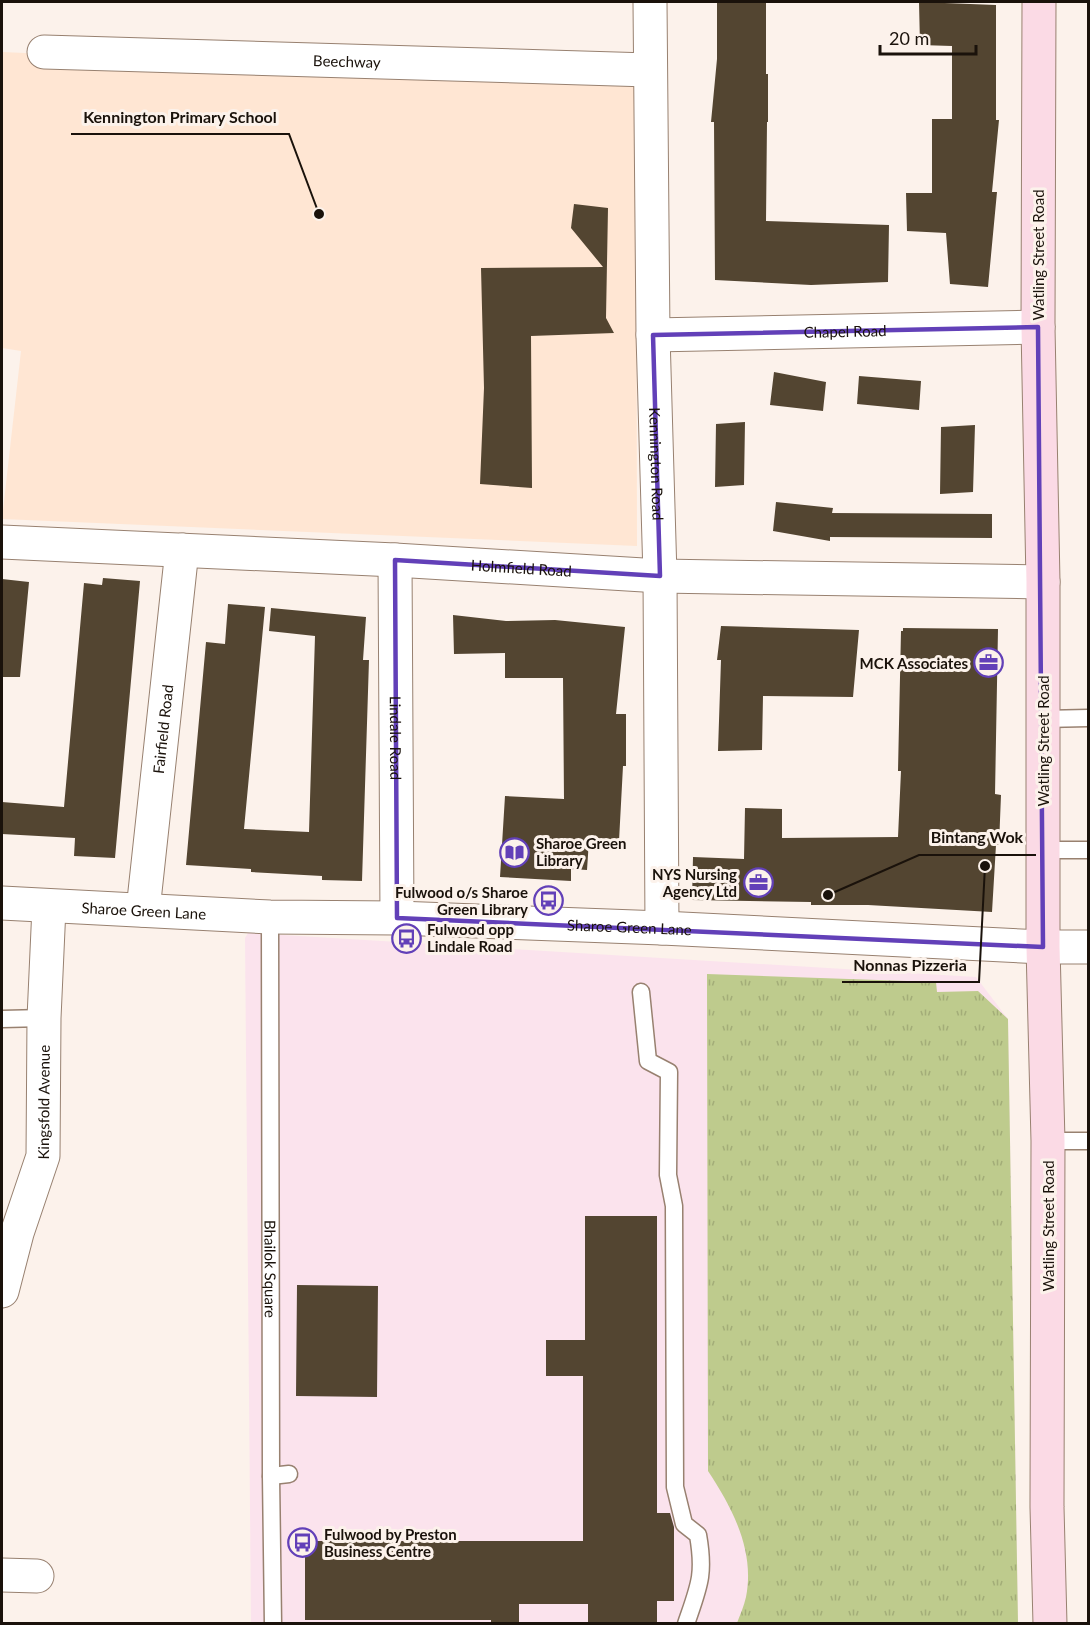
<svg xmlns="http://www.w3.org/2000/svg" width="1090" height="1625" font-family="Lato,sans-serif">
	<defs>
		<pattern id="grass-tufts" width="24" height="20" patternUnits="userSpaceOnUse" patternTransform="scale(1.5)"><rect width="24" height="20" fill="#becb8d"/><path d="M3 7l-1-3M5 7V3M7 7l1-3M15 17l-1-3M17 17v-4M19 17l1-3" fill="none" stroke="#a3ad78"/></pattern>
	</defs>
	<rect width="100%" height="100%" fill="#fcf2eb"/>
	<path fill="#fbe3ed" d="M 248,933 L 976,977 L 1008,1019 L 1018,1623 L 251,1623 L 245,938 Z"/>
	<path fill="#ffe6d3" d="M 2,52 L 636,80 L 637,546 L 2,519 L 21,351 L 2,348 Z"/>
	<path fill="url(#grass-tufts)" d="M 707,974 L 936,982 L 937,992 L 978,991 L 1008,1019 L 1018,1623 L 737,1623 C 740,1615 744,1606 746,1597 C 755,1551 733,1509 708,1471 Z"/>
	<path fill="#534531" d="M 717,2 L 766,2 L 766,74 L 768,74 L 768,122 L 767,122 L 766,221 L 889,225 L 888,282 L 811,285 L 715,280 L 714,122 L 711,122 L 717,59 Z
		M 919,2 L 996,5 L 996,120 L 999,120 L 992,192 L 997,192 L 988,287 L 950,284 L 946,233 L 907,231 L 906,193 L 932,193 L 932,119 L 952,119 L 952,46 L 920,45 Z
		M 574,204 L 608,208 L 606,318 L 614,333 L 531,336 L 532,488 L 480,484 L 484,388 L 481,268 L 603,267 L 571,228 Z
		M 774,372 L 826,382 L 823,411 L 770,405 Z
		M 859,376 L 921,381 L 919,410 L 857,404 Z
		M 745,422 L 744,485 L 715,487 L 716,424 Z
		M 975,425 L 973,492 L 940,494 L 941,427 Z
		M 776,502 L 833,508 L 832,513 L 992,514 L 992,538 L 830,537 L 830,541 L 773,531 Z
		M 103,578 L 140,581 L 115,858 L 74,856 L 75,838 L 2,834 L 2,802 L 64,807 L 84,583 L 102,585 Z
		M 2,579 L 29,582 L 20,677 L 2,677 Z
		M 228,604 L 265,607 L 244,829 L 309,832 L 315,636 L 269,631 L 271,608 L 366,617 L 363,660 L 369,660 L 362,881 L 322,880 L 322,876 L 251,872 L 251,869 L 186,865 L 206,642 L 225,644 Z
		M 453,615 L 506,621 L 555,620 L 625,627 L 616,714 L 626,714 L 626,766 L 623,766 L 619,841 L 589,840 L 587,870 L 571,869 L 571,881 L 500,877 L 505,796 L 564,799 L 563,678 L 505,678 L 505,653 L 454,654 Z
		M 721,626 L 859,630 L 853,697 L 763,696 L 762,750 L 718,751 L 721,660 L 717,660 Z
		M 903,628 L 998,629 L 995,794 L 1001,795 L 999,845 L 996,845 L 992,912 L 868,905 L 811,905 L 811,902 L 692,900 L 693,857 L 744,859 L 745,808 L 782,809 L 782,838 L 898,837 L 901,771 L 898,771 L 901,631 L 903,631 Z
		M 585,1216 L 657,1216 L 657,1513 L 670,1513 L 674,1527 L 674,1601 L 657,1601 L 657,1623 L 588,1623 L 588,1604 L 519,1604 L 519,1623 L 491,1623 L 491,1620 L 305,1620 L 305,1541 L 583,1541 L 583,1376 L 546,1376 L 546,1340 L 585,1340 Z
		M 297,1285 L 378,1286 L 377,1397 L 296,1396 Z"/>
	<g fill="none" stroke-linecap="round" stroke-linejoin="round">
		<defs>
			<g id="service">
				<path d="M 1043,719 L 1088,718"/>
				<path d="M 1043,850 L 1088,850"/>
				<path id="s1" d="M 270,917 L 271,1476 L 273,1624"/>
				<path d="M 641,992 L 648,1061 L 669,1072 L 668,1175 L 674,1206 L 675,1487 L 684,1524 L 698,1535 C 705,1575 699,1586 686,1624"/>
				<path d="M 2,1019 L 44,1018"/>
				<path d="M 1048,1141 L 1088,1141"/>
				<path d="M 271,1476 L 289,1474"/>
			</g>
			<g id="minor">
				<path id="s2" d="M 650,2 L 653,335 L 660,576 L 662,928"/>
				<path id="s3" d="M 44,52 L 649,70"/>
				<path id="s4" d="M 653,335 L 1038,327"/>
				<path id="s5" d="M 2,542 L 395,560 L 660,576 L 1043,582"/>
				<path id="s6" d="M 395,560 L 397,918"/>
				<path id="s7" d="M 143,910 L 182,550"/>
				<path d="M 1043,947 L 1088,947"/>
				<path id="s8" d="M 2,1291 L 17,1233 L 43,1156 L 44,1018 L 49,907"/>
				<path d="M 2,1575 L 37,1576"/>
			</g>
			<g id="tertiary">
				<path id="s9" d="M 2,903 L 270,917 L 397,918 L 662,928 L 1043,947"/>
			</g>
			<path id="secondary" d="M 1039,2 L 1038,327 L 1043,582 L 1043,947 L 1048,1141 L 1047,1507 L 1050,1624"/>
		</defs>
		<use href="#service" stroke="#988170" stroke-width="19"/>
		<use href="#minor" stroke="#988170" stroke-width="35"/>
		<use href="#tertiary" stroke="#988170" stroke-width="35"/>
		<use href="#secondary" stroke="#988170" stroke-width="35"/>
		<use href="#service" stroke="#fff" stroke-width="16"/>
		<use href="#minor" stroke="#fff" stroke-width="33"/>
		<use href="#tertiary" stroke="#fff" stroke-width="33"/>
		<use href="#secondary" stroke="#fbdae5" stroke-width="33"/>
	</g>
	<path fill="none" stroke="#6240b8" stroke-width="4.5" stroke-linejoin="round" d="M 1038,327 L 1043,947 L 397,918 L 395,560 L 660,576 L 653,335 Z"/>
	<defs>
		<symbol id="office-ring" viewBox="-11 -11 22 22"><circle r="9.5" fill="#fcf2eb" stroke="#6240b8" stroke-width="1.5"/><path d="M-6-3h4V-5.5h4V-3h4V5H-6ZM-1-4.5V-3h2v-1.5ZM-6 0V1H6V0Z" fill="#6240b8"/></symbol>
		<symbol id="library-ring" viewBox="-11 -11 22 22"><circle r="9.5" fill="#fcf2eb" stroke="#6240b8" stroke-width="1.5"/><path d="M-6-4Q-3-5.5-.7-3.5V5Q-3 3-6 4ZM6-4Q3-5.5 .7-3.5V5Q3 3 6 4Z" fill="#6240b8"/></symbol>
		<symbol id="bus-ring" viewBox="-11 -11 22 22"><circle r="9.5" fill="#fcf2eb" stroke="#6240b8" stroke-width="1.5"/><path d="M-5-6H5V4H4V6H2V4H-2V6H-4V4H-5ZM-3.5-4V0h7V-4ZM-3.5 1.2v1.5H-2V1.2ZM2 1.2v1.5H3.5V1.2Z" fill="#6240b8"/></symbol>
	</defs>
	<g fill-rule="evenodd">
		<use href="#office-ring" x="972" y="646" width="33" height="33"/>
		<use href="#library-ring" x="498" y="836" width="33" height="33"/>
		<use href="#office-ring" x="742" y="866" width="33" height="33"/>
		<use href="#bus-ring" x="532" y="884" width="33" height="33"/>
		<use href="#bus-ring" x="390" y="922" width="33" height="33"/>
		<use href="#bus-ring" x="286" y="1526" width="33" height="33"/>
	</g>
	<g text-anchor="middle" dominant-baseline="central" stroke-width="6" stroke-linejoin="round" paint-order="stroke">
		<g font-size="15" fill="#1a120b" stroke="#fcf2eb">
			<text stroke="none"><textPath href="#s3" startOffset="303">Beechway</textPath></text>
			<text transform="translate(1038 255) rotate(-90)">Watling Street Road</text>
			<text stroke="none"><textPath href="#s4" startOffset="192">Chapel Road</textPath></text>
			<text stroke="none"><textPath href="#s2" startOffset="462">Kennington Road</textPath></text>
			<text stroke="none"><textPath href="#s5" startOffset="520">Holmfield Road</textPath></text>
			<text stroke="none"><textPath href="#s7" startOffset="182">Fairfield Road</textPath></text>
			<text stroke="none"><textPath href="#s6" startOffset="178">Lindale Road</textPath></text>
			<text transform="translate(1043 741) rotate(-90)">Watling Street Road</text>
			<text stroke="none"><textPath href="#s9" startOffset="142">Sharoe Green Lane</textPath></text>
			<text stroke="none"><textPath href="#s9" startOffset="628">Sharoe Green Lane</textPath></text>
			<text stroke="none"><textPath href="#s8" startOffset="195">Kingsfold Avenue</textPath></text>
			<text transform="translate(1048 1226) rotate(-90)">Watling Street Road</text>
			<text stroke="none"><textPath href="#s1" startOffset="352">Bhailok Square</textPath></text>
		</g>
		<g font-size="15" font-weight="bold" fill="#1a120b" stroke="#fcf2eb" text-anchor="end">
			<text x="968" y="663">MCK Associates</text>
			<text x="536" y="843" text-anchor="start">Sharoe Green<tspan x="536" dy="17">Library</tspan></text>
			<text x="737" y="874">NYS Nursing<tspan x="737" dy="17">Agency Ltd</tspan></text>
			<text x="528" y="892">Fulwood o/s Sharoe<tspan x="528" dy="17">Green Library</tspan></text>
			<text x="427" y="929" text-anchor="start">Fulwood opp<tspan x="427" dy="17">Lindale Road</tspan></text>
			<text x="324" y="1534" text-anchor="start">Fulwood by Preston<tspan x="324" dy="17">Business Centre</tspan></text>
		</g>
	</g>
	<path fill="none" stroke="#1a120b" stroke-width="2" d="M319 214L289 134H71M828 895L919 855H1036M985 866L979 982H842"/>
	<g fill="#1a120b" stroke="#fcf2eb" stroke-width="2">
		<circle cx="319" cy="214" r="6"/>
		<circle cx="828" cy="895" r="6"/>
		<circle cx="985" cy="866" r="6"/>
	</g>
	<g font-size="16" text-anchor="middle" font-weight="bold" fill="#1a120b" stroke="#fcf2eb" stroke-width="6" stroke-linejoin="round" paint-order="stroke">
		<text x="180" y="123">Kennington Primary School</text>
		<text x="977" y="843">Bintang Wok</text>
		<text x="910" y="971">Nonnas Pizzeria</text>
	</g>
	<rect width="1090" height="1625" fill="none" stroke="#1a120b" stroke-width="6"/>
	<path d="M880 45v9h96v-9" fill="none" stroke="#1a120b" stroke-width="3"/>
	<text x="889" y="45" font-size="18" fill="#1a120b" stroke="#fcf2eb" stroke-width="4.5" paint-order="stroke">20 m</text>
</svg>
